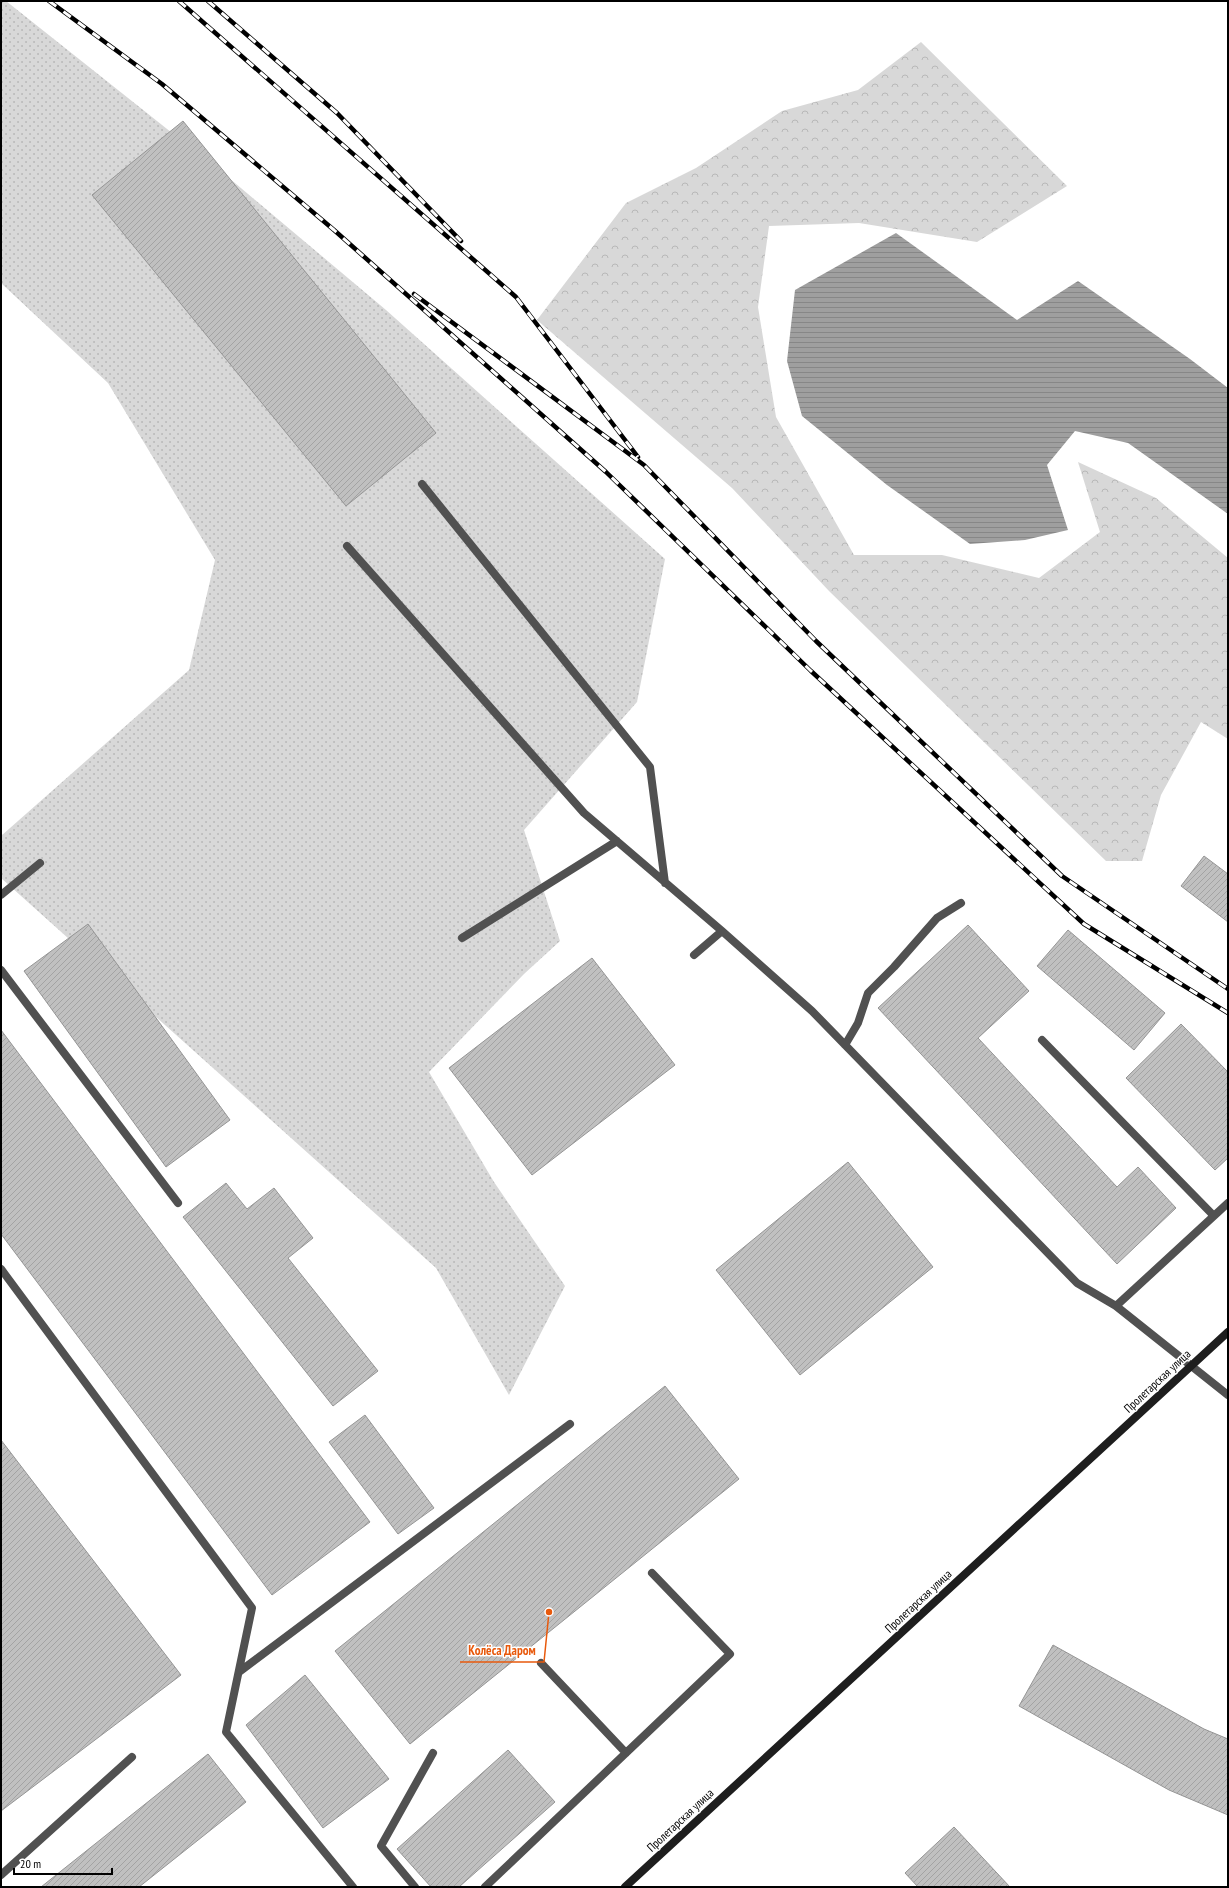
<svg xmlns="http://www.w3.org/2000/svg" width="1229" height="1888" font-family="'PT Sans Narrow',sans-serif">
	<defs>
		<pattern id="grass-dots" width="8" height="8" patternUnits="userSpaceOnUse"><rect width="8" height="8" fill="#d8d8d8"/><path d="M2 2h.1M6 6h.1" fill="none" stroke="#b8b8b8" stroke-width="1.8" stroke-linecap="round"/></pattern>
		<pattern id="forest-crowns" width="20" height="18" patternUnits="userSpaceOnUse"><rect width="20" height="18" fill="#d8d8d8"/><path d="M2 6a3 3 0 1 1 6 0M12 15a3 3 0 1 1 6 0" fill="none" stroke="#b8b8b8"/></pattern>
		<pattern id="water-rules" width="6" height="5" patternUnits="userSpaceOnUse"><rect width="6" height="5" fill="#9f9f9f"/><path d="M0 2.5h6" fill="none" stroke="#878787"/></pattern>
		<pattern id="building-hatch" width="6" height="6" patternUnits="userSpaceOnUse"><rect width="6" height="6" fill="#c0c0c0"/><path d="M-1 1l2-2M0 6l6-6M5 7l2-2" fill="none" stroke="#a3a3a3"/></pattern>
	</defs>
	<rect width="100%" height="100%" fill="#fff"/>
	<path fill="url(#grass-dots)" d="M 1,1 L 6,1 L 235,183 L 386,310 L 665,559 L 637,702 L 524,830 L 560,941 L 524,974 L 429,1072 L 494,1182 L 565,1286 L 509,1395 L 436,1268 L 1,878 L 1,836 L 189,670 L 215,560 L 108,383 L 1,283 Z"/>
	<path fill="url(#forest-crowns)" d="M 921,42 L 1067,186 L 977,242 L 859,223 L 769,226 L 758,307 L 776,417 L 854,555 L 942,555 L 1039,578 L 1100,532 L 1078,462 L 1156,498 L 1228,558 L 1228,739 L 1201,722 L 1161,795 L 1142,861 L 1106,861 L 829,591 L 732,488 L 537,320 L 626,203 L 696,168 L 782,111 L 858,90 Z"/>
	<path fill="url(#water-rules)" d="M 896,233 L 1017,320 L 1078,281 L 1190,359 L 1228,388 L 1228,514 L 1128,443 L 1075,431 L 1047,465 L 1068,530 L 1025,540 L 970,544 L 887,485 L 802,416 L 787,361 L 795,290 Z"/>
	<path fill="url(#building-hatch)" stroke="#959595" d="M 183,121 L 436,433 L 346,506 L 92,195 Z
		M 1204,856 L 1228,874 L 1228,922 L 1181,886 Z
		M 88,924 L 230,1120 L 166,1167 L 24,971 Z
		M 968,925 L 1029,991 L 978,1038 L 1117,1187 L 1138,1167 L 1176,1208 L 1117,1264 L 878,1008 Z
		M 1068,930 L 1165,1013 L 1134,1050 L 1037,966 Z
		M 592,958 L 675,1065 L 532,1175 L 449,1068 Z
		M 1181,1024 L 1228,1072 L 1228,1158 L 1215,1170 L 1126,1078 Z
		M 1,1030 L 370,1522 L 272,1595 L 1,1234 Z
		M 848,1162 L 933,1267 L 800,1375 L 716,1270 Z
		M 226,1183 L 247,1209 L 274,1188 L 313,1238 L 288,1258 L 378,1371 L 333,1406 L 183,1217 Z
		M 665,1386 L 739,1479 L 410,1744 L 335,1651 Z
		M 365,1415 L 434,1508 L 398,1534 L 329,1442 Z
		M 1,1440 L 181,1675 L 1,1811 Z
		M 1053,1645 L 1204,1729 L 1228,1739 L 1228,1815 L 1169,1790 L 1019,1706 Z
		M 305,1675 L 389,1779 L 323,1828 L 246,1725 Z
		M 508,1750 L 555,1802 L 459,1887 L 431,1887 L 397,1849 Z
		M 208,1754 L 246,1802 L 139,1887 L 41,1887 Z
		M 954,1827 L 1010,1887 L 918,1887 L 905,1873 Z"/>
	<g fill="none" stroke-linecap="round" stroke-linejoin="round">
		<path stroke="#515151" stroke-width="8" d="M 422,484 L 650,767 L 665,883
			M 347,546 L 584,813 L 722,931 L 812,1011 L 1077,1283 L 1116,1306 L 1228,1203
			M 1,895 L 40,863
			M 462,938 L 617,841
			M 694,955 L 722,931
			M 1,970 L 178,1203
			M 1042,1040 L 1214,1216
			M 845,1045 L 858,1023 L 868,993 L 894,967 L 937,918 L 961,903
			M 1,1269 L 252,1608 L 226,1732 L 353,1887
			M 1116,1306 L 1228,1395
			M 541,1663 L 626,1753
			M 239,1672 L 570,1424
			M 1,1875 L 132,1757
			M 415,1887 L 381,1846 L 433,1753
			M 485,1887 L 730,1654 L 652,1573"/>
		<defs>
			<path id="rail" d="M 49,1 L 162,84 L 334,230 L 606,472 L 811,671 L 1084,924 L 1228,1013
				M 179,1 L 516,297 L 638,457
				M 208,1 L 337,113 L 461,241
				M 414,294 L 644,465 L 816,641 L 1062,876 L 1228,989"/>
		</defs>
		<use href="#rail" stroke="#000" stroke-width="4.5"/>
		<use href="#rail" stroke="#fff" stroke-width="3" stroke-dasharray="9" stroke-linecap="butt"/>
		<path stroke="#1e1e1e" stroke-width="8" d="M 625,1887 L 1228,1332"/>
	</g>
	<g text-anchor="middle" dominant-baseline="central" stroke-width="3" stroke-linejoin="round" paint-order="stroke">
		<g font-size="12" fill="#000" stroke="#fff">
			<text transform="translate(1157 1381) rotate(-43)">Пролетарская улица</text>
			<text transform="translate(918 1601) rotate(-43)">Пролетарская улица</text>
			<text transform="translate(680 1820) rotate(-43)">Пролетарская улица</text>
		</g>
	</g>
	<path fill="none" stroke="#e8590c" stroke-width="1.5" d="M549 1612L544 1662H460"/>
	<circle fill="#e8590c" stroke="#fff" stroke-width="1.5" cx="549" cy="1612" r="4"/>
	<g font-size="13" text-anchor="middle" font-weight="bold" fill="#e8590c" stroke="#fff" stroke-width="3" stroke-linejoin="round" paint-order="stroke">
		<text x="502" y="1655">Колёса Даром</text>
	</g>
	<rect width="1229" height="1888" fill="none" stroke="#000000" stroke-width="4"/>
	<path d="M14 1868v6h98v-6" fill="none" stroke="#000000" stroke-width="2"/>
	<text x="20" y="1868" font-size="12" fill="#000000" stroke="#ffffff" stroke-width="3" paint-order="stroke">20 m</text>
</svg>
